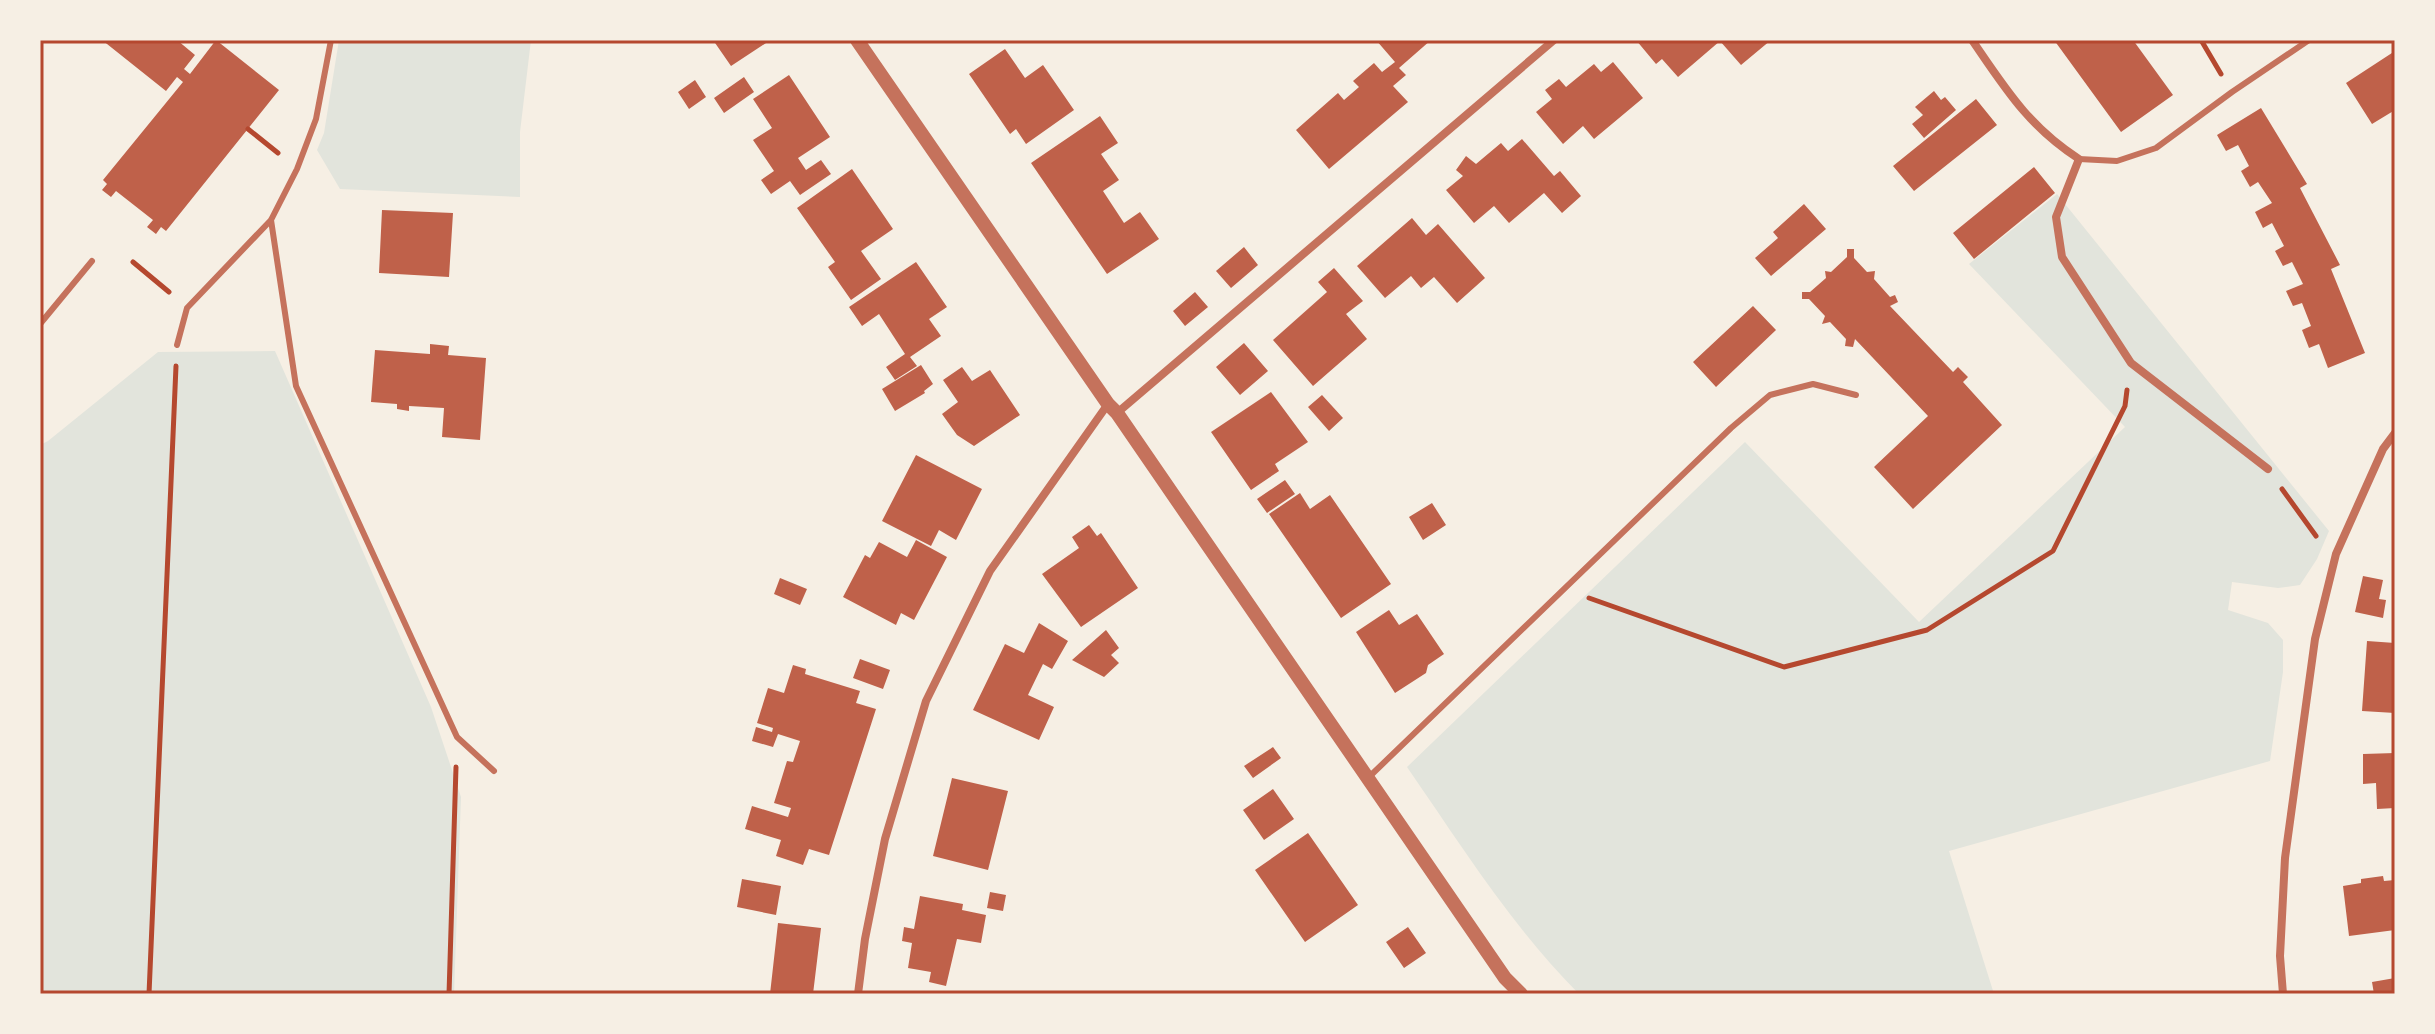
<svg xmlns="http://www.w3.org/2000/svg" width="2435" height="1034" font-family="'DejaVu Sans',sans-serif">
	<rect width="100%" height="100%" fill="#f6efe4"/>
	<path fill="#e2e4dc" d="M 339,40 L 531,40 L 520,132 L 520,197 L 340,189 L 317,150 L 324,133 Z
		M 2057,194 L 2329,531 L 2317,559 L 2300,585 L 2278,588 L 2232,582 L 2228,610 L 2268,623 L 2283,640 L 2283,672 L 2270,761 L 1949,851 L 1994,994 L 1579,994 C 1512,927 1461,845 1407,767 L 1745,442 L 1919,622 L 2125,427 L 1969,264 Z
		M 275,351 L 431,707 L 461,797 L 454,994 L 40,994 L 40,445 L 48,441 L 158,352 Z"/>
	<path fill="#bf614a" d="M 102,40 L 177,40 L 195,55 L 184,69 L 190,74 L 216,40 L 279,90 L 166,231 L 161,227 L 156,234 L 147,227 L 153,220 L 116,191 L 111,197 L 102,190 L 107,184 L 103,180 L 183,82 L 177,77 L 166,91 Z
		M 713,40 L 764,40 L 766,43 L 731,66 Z
		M 1376,40 L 1431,40 L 1399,68 L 1406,75 L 1393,86 L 1408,102 L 1329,169 L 1296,130 L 1338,93 L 1344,100 L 1359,87 L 1353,81 L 1374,63 L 1382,72 L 1395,62 Z
		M 1636,40 L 1771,40 L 1741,65 L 1720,41 L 1678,77 L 1662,59 L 1656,64 Z
		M 2054,40 L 2133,40 L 2173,95 L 2121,132 Z
		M 1005,49 L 1025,78 L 1043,65 L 1074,110 L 1026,144 L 1016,129 L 1010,134 L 969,74 Z
		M 2395,51 L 2395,110 L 2372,124 L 2346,83 Z
		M 1613,62 L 1643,98 L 1594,139 L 1583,126 L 1563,144 L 1536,112 L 1552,99 L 1545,90 L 1559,79 L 1566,87 L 1594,64 L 1601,72 Z
		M 789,75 L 830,137 L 798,158 L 806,170 L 821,160 L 831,174 L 800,195 L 790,181 L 771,194 L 761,180 L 774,171 L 753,140 L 772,128 L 753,99 Z
		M 744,77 L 754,92 L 724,113 L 714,98 Z
		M 695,80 L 706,97 L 689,109 L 678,92 Z
		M 1934,91 L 1941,100 L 1945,97 L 1956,110 L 1924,138 L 1912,124 L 1923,115 L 1915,107 Z
		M 1976,99 L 1997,125 L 1914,191 L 1893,166 Z
		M 2261,108 L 2307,184 L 2300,188 L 2340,265 L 2331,269 L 2365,353 L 2328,368 L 2319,344 L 2309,348 L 2302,330 L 2311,326 L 2302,303 L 2293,306 L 2286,291 L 2303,284 L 2292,262 L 2283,266 L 2275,251 L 2284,246 L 2272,223 L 2263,228 L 2255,212 L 2272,203 L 2258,182 L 2250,187 L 2241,171 L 2249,166 L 2238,145 L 2226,151 L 2217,135 Z
		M 1100,116 L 1118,143 L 1101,154 L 1119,180 L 1103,191 L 1124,223 L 1140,212 L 1159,239 L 1107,274 L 1031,163 Z
		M 1522,139 L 1554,176 L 1560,171 L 1581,196 L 1562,213 L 1544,193 L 1509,223 L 1494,206 L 1474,223 L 1446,190 L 1463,176 L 1456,170 L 1466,156 L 1476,164 L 1501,143 L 1508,151 Z
		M 2034,167 L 2055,193 L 1974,259 L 1953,233 Z
		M 852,169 L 893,229 L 861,251 L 881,279 L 851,300 L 828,267 L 835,262 L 797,208 Z
		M 1804,204 L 1826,229 L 1771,276 L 1755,258 L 1778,238 L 1773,232 Z
		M 382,210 L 453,213 L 449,277 L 379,273 Z
		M 1412,218 L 1426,235 L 1438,224 L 1485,278 L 1457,303 L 1434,277 L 1421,288 L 1411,276 L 1385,298 L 1357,266 Z
		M 1244,247 L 1258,265 L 1231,288 L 1216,271 Z
		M 1847,249 L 1854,249 L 1854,258 L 1867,272 L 1875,271 L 1874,279 L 1890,297 L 1895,295 L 1898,302 L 1890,306 L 1953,372 L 1958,367 L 1968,377 L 1963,382 L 2002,425 L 1913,509 L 1874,467 L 1928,416 L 1855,339 L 1853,347 L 1845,346 L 1846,339 L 1830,322 L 1822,324 L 1825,316 L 1809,299 L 1802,299 L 1802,292 L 1810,292 L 1826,278 L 1825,271 L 1831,272 L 1847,257 Z
		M 916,262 L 947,307 L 929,319 L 941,336 L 910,357 L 917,366 L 895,380 L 886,367 L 905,354 L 879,314 L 862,326 L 849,307 Z
		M 1334,268 L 1363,301 L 1346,314 L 1367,339 L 1313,386 L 1273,340 L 1327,292 L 1318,282 Z
		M 1195,292 L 1208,307 L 1185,326 L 1173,311 Z
		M 1753,306 L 1776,330 L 1716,387 L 1693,362 Z
		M 1244,343 L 1268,371 L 1240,395 L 1216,367 Z
		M 430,344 L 449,346 L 448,355 L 486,358 L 480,440 L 442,437 L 444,408 L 409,406 L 409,411 L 397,409 L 397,404 L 371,402 L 375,350 L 430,354 Z
		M 921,365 L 933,384 L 924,391 L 925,393 L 895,411 L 882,389 Z
		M 962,367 L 972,381 L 990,370 L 1020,415 L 974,446 L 957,435 L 942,414 L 958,402 L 943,380 Z
		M 1271,392 L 1308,442 L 1275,464 L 1279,471 L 1251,490 L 1211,432 Z
		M 1322,395 L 1343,418 L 1329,431 L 1308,407 Z
		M 916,455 L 982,489 L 956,540 L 939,530 L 931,546 L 882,521 Z
		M 1285,480 L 1295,494 L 1267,513 L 1257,499 Z
		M 1300,493 L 1310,509 L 1330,495 L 1391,584 L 1341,618 L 1269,514 Z
		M 1432,503 L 1446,525 L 1423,540 L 1409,517 Z
		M 1089,525 L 1097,536 L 1101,533 L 1138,588 L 1081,627 L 1042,574 L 1079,548 L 1072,537 Z
		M 916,540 L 947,557 L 914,620 L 901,613 L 896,625 L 843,597 L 865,555 L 870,558 L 879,542 L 907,557 Z
		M 2363,576 L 2383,580 L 2379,599 L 2386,600 L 2383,618 L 2355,612 Z
		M 780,578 L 807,589 L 800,605 L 774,594 Z
		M 1389,610 L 1399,625 L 1417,614 L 1444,654 L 1428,665 L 1426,673 L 1395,693 L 1356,632 Z
		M 1039,623 L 1068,641 L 1052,669 L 1043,664 L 1028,695 L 1054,707 L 1039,740 L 973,710 L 1005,644 L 1024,653 Z
		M 1106,630 L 1119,648 L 1111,655 L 1119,663 L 1104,677 L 1072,660 Z
		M 2367,641 L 2395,643 L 2395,713 L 2362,711 Z
		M 860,659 L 890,670 L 883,689 L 853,678 Z
		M 793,665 L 806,669 L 805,674 L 860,691 L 856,703 L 876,709 L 829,855 L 809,849 L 803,865 L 776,856 L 781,840 L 745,829 L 752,806 L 788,817 L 791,808 L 774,803 L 787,761 L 793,762 L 800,741 L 778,734 L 773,747 L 752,741 L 756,727 L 772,732 L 773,728 L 757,723 L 768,688 L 784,693 Z
		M 1273,747 L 1281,758 L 1253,778 L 1244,766 Z
		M 2395,753 L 2395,808 L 2377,809 L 2376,783 L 2363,784 L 2363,754 Z
		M 952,778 L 1008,791 L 988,870 L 933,856 Z
		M 1273,789 L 1294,819 L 1264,840 L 1243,810 Z
		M 1308,833 L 1358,905 L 1305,942 L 1255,870 Z
		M 2383,876 L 2384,881 L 2395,880 L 2395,930 L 2349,936 L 2343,886 L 2361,883 L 2361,879 Z
		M 742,879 L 781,886 L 776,915 L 737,907 Z
		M 990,892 L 1006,895 L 1003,911 L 987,908 Z
		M 920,896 L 963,904 L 962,910 L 986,915 L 981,943 L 957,939 L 946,986 L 929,982 L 931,972 L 908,968 L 912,943 L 902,941 L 904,927 L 914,929 Z
		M 778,923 L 821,928 L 813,994 L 770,994 Z
		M 1408,927 L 1426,953 L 1404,968 L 1386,942 Z
		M 2395,978 L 2395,994 L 2374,994 L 2372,982 Z"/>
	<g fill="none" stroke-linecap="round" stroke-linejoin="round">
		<path stroke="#b5482f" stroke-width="5" d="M 2201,40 L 2221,74
			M 248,129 L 278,153
			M 133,262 L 169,292
			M 2282,489 L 2316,536
			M 1589,598 L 1784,667 L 1927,630 L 2053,551 L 2125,406 L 2127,390
			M 149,994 L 176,366
			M 449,994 L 456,767"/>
		<path stroke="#c5725c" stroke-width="6" d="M 2079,159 L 2117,161 L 2156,148 L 2232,92 L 2309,40
			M 271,220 L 296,386 L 457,737 L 494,771
			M 40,324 L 92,261
			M 177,345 L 187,308 L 271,220 L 297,169 L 316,119 L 331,40
			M 1369,777 L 1731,428 L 1770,395 L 1813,384 L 1856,395"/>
		<path stroke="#c5725c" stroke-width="8" d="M 1972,40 C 2005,88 2028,126 2079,159 L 2056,217 L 2062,257 L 2131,363 L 2268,469
			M 1117,413 L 1554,40
			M 858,994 L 865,939 L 885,839 L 926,701 L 990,571 L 1108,404
			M 2283,994 L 2280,956 L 2285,858 L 2315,639 L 2336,554 L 2383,449 L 2395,433"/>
		<path stroke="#c5725c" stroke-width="14" d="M 857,40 L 1108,404 L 1117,413 L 1505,978 L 1521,994"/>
	</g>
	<rect width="2435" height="1034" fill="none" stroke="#f6efe4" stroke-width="84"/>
	<rect x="42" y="42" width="2351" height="950" fill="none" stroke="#b5482f" stroke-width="3"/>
</svg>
